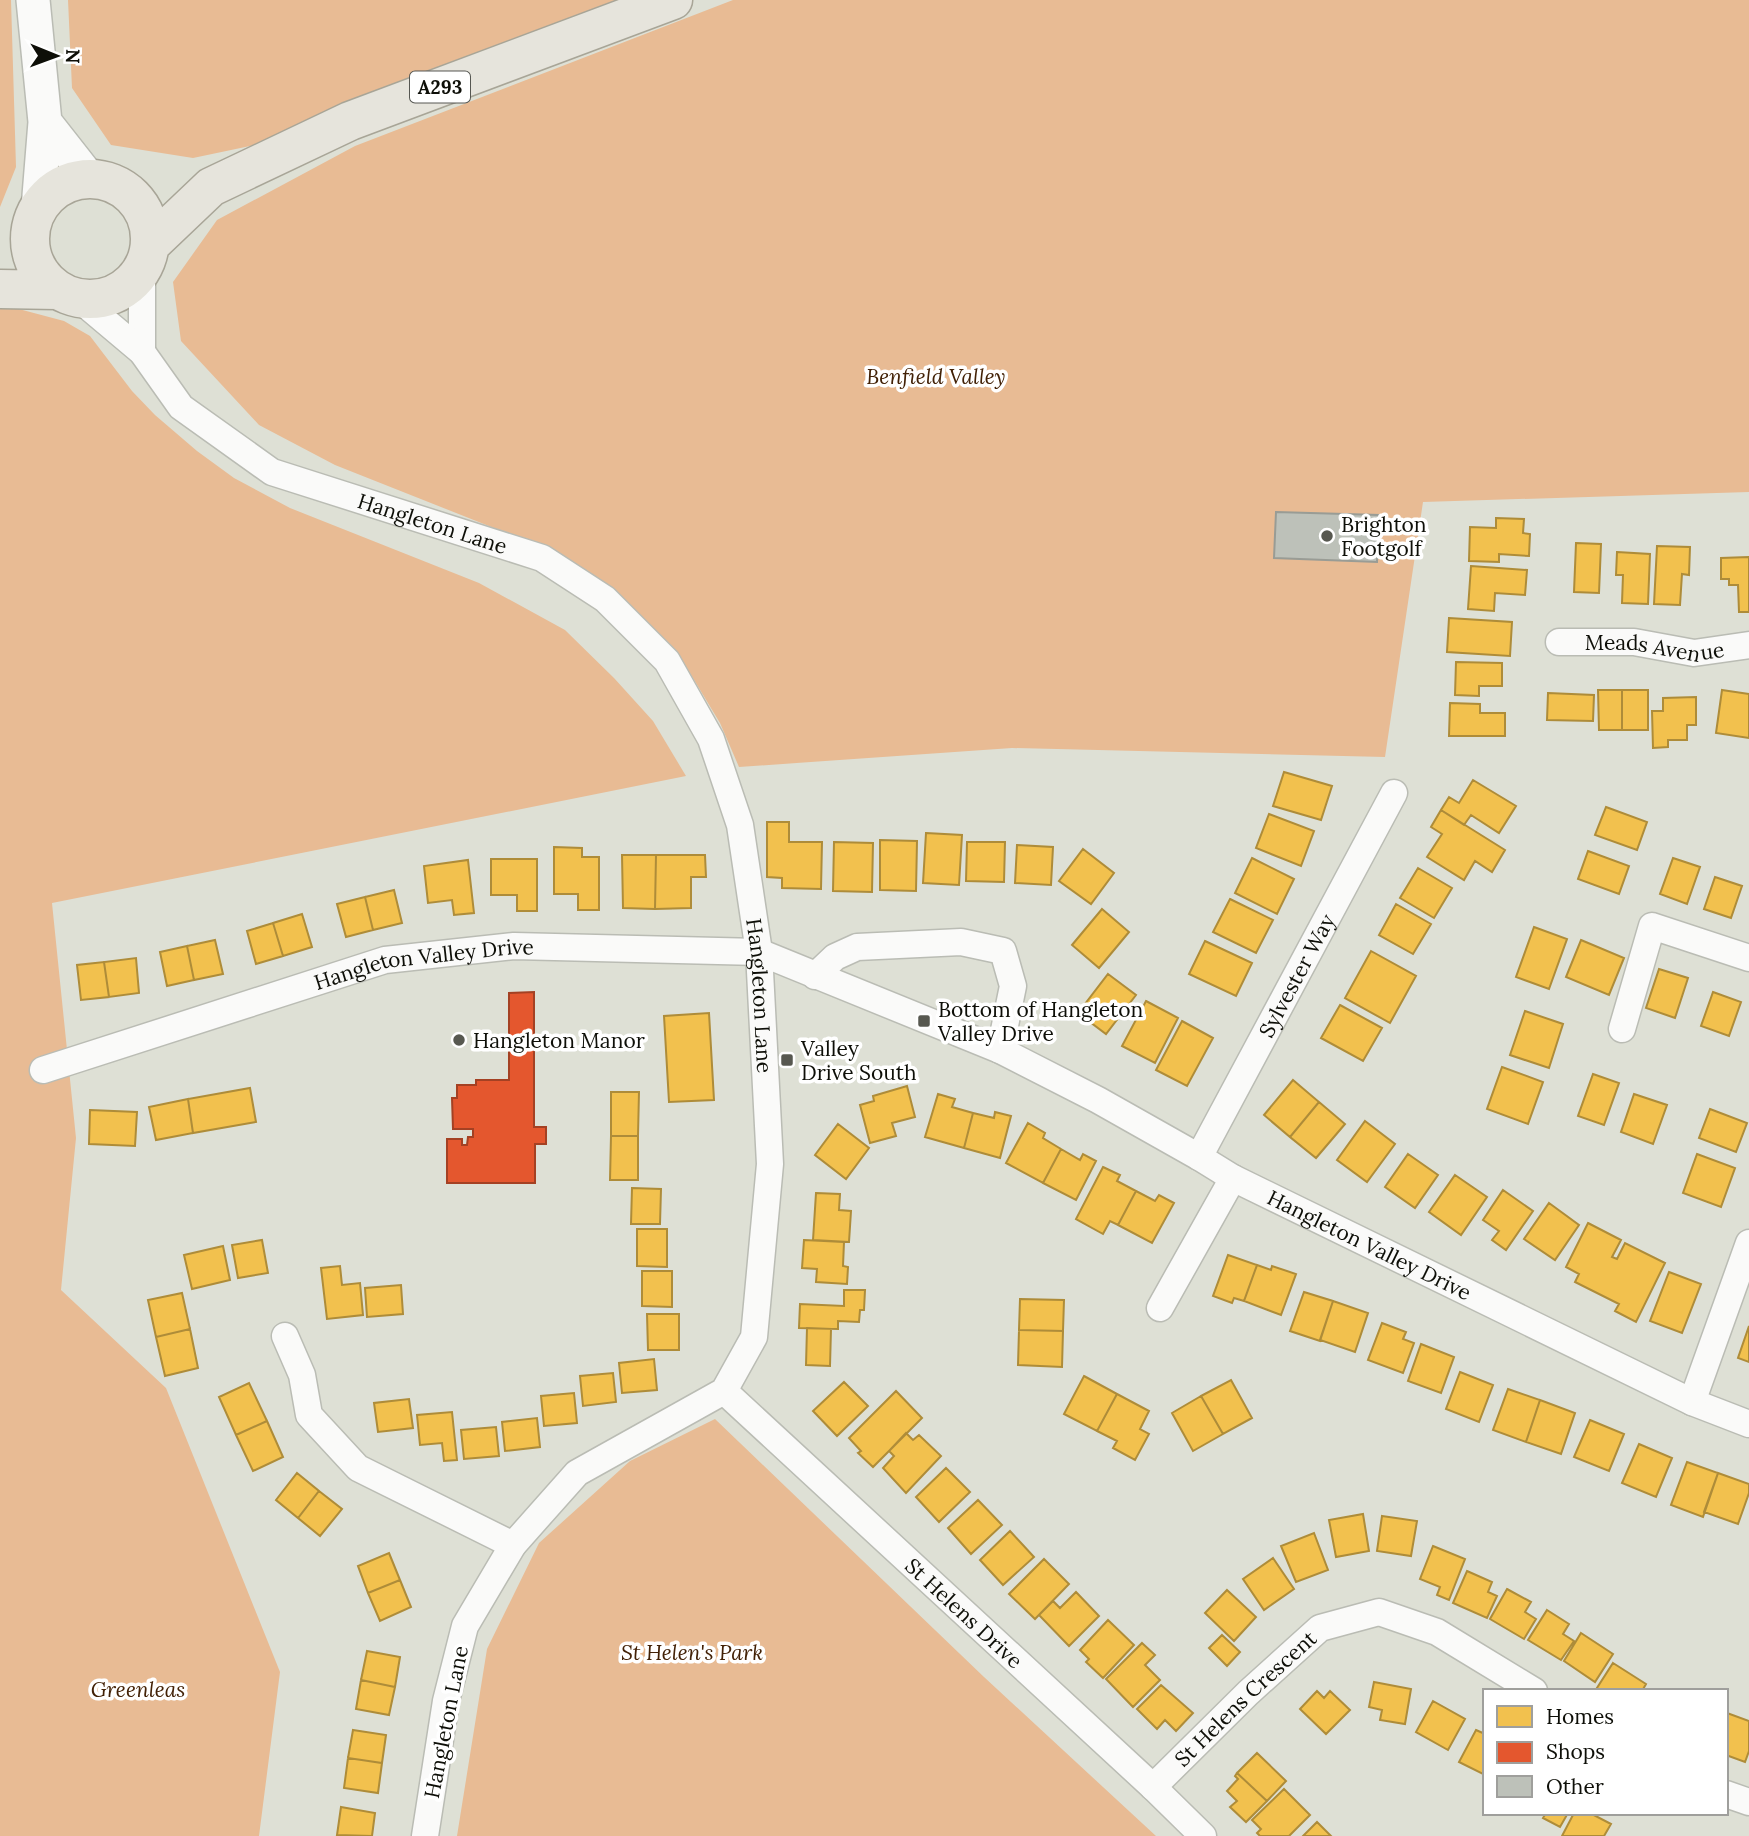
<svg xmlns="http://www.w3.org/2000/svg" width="1749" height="1836" font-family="Lora,serif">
	<rect width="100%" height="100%" fill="#dee0d5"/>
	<path fill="#e8bb94" d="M 0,0 L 11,0 L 16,167 L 0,207 Z
		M 68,0 L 630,0 L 279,140 L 193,158 L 111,145 L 72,88 Z
		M 733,0 L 1749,0 L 1749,492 L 1423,502 L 1385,757 L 1012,748 L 739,767 L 720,723 L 676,650 L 637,612 L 588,571 L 499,530 L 335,465 L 259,425 L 181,341 L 173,282 L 217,220 L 355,146 Z
		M 0,304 L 64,321 L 90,336 L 132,391 L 155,415 L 197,451 L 234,478 L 290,508 L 479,583 L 565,630 L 614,678 L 653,721 L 686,776 L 52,903 L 76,1138 L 61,1290 L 166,1388 L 280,1672 L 259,1836 L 0,1836 Z
		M 715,1419 L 984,1677 L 1156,1836 L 457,1836 L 487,1649 L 539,1543 L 630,1461 Z"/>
	<path fill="#f2c14e" stroke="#ae8c39" stroke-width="2" d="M 1496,518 L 1524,519 L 1523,533 L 1530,534 L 1529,556 L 1499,554 L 1499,562 L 1469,561 L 1470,527 L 1496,528 Z
		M 1576,543 L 1601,544 L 1599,593 L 1574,592 Z
		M 1657,546 L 1690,547 L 1689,575 L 1682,574 L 1680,605 L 1654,604 Z
		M 1617,552 L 1650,554 L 1648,604 L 1622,603 L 1623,575 L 1616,575 Z
		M 1749,557 L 1749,612 L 1739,612 L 1738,585 L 1729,585 L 1729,579 L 1721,579 L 1721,558 Z
		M 1471,566 L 1527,570 L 1525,595 L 1495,593 L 1494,611 L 1468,609 Z
		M 1449,618 L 1512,622 L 1510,656 L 1447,652 Z
		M 1456,662 L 1502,663 L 1502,686 L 1479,686 L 1479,696 L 1455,695 Z
		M 1598,690 L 1622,690 L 1622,730 L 1599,730 Z
		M 1622,690 L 1648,690 L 1648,730 L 1622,730 Z
		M 1722,690 L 1749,694 L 1749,738 L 1716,733 Z
		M 1548,693 L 1594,695 L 1593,721 L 1547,720 Z
		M 1696,697 L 1696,725 L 1687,725 L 1687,740 L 1668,740 L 1668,747 L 1653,748 L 1652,711 L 1663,711 L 1663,698 Z
		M 1450,703 L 1480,704 L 1480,713 L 1505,713 L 1505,736 L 1449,736 Z
		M 1284,772 L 1332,786 L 1321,820 L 1273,806 Z
		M 1473,780 L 1516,806 L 1499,833 L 1471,815 L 1464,825 L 1441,810 L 1449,797 L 1459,803 Z
		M 1606,807 L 1647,822 L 1637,850 L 1595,835 Z
		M 1441,810 L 1505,850 L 1492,872 L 1475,861 L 1464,880 L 1427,857 L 1442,834 L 1431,827 Z
		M 1269,814 L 1314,831 L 1301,866 L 1256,848 Z
		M 767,822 L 789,822 L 789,842 L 822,842 L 821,889 L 782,888 L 782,878 L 767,877 Z
		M 926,833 L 962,835 L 959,885 L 923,883 Z
		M 880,840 L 917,841 L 916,891 L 880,890 Z
		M 834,842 L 873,843 L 872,892 L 833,891 Z
		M 967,842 L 1005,842 L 1004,882 L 966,881 Z
		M 1017,845 L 1053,847 L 1051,885 L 1015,883 Z
		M 554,847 L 582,848 L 582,857 L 599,857 L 599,910 L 578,910 L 578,894 L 554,894 Z
		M 1083,849 L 1114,873 L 1091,904 L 1059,881 Z
		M 1588,851 L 1629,866 L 1619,894 L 1578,879 Z
		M 622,855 L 656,855 L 655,909 L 623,908 Z
		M 656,855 L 705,855 L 706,877 L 691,877 L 691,908 L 655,909 Z
		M 1252,858 L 1294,879 L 1277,914 L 1235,893 Z
		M 1673,858 L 1700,867 L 1687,904 L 1660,894 Z
		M 491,859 L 537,859 L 537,911 L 517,911 L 517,895 L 491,895 Z
		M 468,860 L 474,913 L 454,915 L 452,900 L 428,903 L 424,866 Z
		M 1418,868 L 1452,888 L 1434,918 L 1400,898 Z
		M 1715,877 L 1742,886 L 1731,918 L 1704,909 Z
		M 394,890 L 402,923 L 373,930 L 365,897 Z
		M 365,897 L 373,930 L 346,937 L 337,904 Z
		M 1230,899 L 1273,920 L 1256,953 L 1213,932 Z
		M 1396,904 L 1431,924 L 1413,954 L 1379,935 Z
		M 1102,909 L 1129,932 L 1099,968 L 1072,945 Z
		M 302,914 L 312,947 L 283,956 L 273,923 Z
		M 273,923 L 283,956 L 256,964 L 247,931 Z
		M 1534,927 L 1567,939 L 1549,989 L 1516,977 Z
		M 215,940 L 223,974 L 194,980 L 187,946 Z
		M 1581,940 L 1624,958 L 1609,995 L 1566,977 Z
		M 1205,941 L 1252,963 L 1236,996 L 1189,974 Z
		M 187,946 L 194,980 L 167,986 L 160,952 Z
		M 1371,951 L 1416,976 L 1390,1023 L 1345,998 Z
		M 136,958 L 139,993 L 109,997 L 104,962 Z
		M 104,962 L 109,997 L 81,1000 L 77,965 Z
		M 1659,969 L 1688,978 L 1675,1018 L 1646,1008 Z
		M 1108,974 L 1136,995 L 1106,1034 L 1078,1013 Z
		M 1713,992 L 1741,1002 L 1729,1036 L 1701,1026 Z
		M 1146,1001 L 1178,1018 L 1155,1063 L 1122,1046 Z
		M 1340,1005 L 1382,1028 L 1363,1061 L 1321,1038 Z
		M 1525,1011 L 1563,1024 L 1549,1068 L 1510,1055 Z
		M 709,1013 L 714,1100 L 669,1102 L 664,1016 Z
		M 1182,1021 L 1213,1038 L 1187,1086 L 1156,1070 Z
		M 1502,1067 L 1543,1082 L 1528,1124 L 1487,1109 Z
		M 1593,1074 L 1619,1083 L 1604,1125 L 1578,1116 Z
		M 1293,1080 L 1319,1102 L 1290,1137 L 1264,1115 Z
		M 907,1086 L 915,1117 L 892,1123 L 896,1136 L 870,1143 L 860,1105 L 874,1101 L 873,1096 Z
		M 250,1088 L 256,1122 L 193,1133 L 188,1099 Z
		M 611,1092 L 639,1092 L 638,1136 L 611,1136 Z
		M 938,1094 L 955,1099 L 952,1107 L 973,1113 L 964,1148 L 925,1137 Z
		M 1634,1094 L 1667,1105 L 1653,1144 L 1621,1132 Z
		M 188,1099 L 193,1133 L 156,1140 L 149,1107 Z
		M 1319,1102 L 1345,1124 L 1316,1158 L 1290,1137 Z
		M 1710,1109 L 1747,1123 L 1736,1152 L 1699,1138 Z
		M 90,1110 L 137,1112 L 135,1146 L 89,1144 Z
		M 995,1112 L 1011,1116 L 1000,1158 L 964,1148 L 973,1113 L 994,1118 Z
		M 1365,1121 L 1395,1144 L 1367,1182 L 1337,1160 Z
		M 1028,1123 L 1045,1133 L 1043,1138 L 1061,1149 L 1043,1183 L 1006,1163 Z
		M 838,1124 L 869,1148 L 846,1179 L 815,1155 Z
		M 611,1136 L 638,1136 L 638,1180 L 610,1180 Z
		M 1061,1149 L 1080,1160 L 1083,1154 L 1096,1161 L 1076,1200 L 1043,1183 Z
		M 1408,1154 L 1438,1175 L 1415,1208 L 1385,1187 Z
		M 1697,1154 L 1735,1168 L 1721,1207 L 1683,1193 Z
		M 1103,1167 L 1120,1175 L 1117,1181 L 1136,1191 L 1118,1225 L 1110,1221 L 1103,1234 L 1076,1219 Z
		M 1455,1175 L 1487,1197 L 1461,1235 L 1429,1212 Z
		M 632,1188 L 661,1189 L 660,1224 L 631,1224 Z
		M 1503,1190 L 1533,1211 L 1506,1250 L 1492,1240 L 1499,1231 L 1483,1220 Z
		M 1136,1191 L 1155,1201 L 1159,1195 L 1174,1203 L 1152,1243 L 1118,1225 Z
		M 816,1193 L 840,1194 L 839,1210 L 851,1211 L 849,1242 L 813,1240 Z
		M 1549,1203 L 1579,1225 L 1555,1260 L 1524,1239 Z
		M 1588,1223 L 1621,1240 L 1612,1257 L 1617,1259 L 1625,1243 L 1665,1263 L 1636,1322 L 1615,1311 L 1619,1304 L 1575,1282 L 1579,1274 L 1566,1267 Z
		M 637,1229 L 667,1229 L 667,1267 L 637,1266 Z
		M 262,1240 L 268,1273 L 238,1278 L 232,1245 Z
		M 804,1240 L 844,1242 L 843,1266 L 848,1267 L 847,1284 L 816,1282 L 817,1269 L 802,1268 Z
		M 223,1246 L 230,1280 L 192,1289 L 184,1255 Z
		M 1228,1255 L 1257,1265 L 1244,1301 L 1234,1298 L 1232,1303 L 1213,1296 Z
		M 1257,1265 L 1271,1270 L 1272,1266 L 1296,1274 L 1281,1315 L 1244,1301 Z
		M 340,1266 L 342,1285 L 360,1283 L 363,1315 L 327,1319 L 321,1268 Z
		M 642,1271 L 672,1271 L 672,1307 L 642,1306 Z
		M 1669,1272 L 1701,1284 L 1682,1333 L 1650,1321 Z
		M 401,1285 L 403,1314 L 367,1317 L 365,1288 Z
		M 844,1290 L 865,1290 L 864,1310 L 860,1310 L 859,1322 L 838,1321 L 838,1329 L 799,1328 L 800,1304 L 844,1306 Z
		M 1304,1292 L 1333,1301 L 1320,1341 L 1290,1331 Z
		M 182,1293 L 190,1329 L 156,1337 L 148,1300 Z
		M 1020,1299 L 1064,1300 L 1063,1331 L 1019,1330 Z
		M 1333,1301 L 1368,1313 L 1355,1352 L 1320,1340 Z
		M 647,1314 L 679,1314 L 679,1350 L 648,1350 Z
		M 1382,1323 L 1406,1332 L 1403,1339 L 1414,1343 L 1403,1373 L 1368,1360 Z
		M 1749,1326 L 1749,1362 L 1738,1358 Z
		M 807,1328 L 831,1329 L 830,1366 L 806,1365 Z
		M 190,1329 L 198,1368 L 165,1376 L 156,1337 Z
		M 1019,1330 L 1063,1331 L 1062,1367 L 1018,1365 Z
		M 1421,1344 L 1454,1357 L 1441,1393 L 1408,1381 Z
		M 654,1359 L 657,1390 L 622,1393 L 619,1363 Z
		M 1460,1372 L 1493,1385 L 1479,1422 L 1446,1409 Z
		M 613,1373 L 616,1402 L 583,1406 L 580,1376 Z
		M 1084,1376 L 1117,1394 L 1097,1431 L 1064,1414 Z
		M 1231,1380 L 1252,1418 L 1223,1434 L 1201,1396 Z
		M 844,1382 L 868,1406 L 837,1436 L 813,1411 Z
		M 249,1383 L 267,1421 L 236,1435 L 219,1397 Z
		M 1508,1389 L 1540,1400 L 1526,1442 L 1493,1430 Z
		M 896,1391 L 922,1418 L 873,1467 L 858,1453 L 861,1451 L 849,1438 Z
		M 574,1393 L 577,1423 L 544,1426 L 541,1396 Z
		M 1117,1394 L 1149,1411 L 1140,1429 L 1149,1434 L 1135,1460 L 1113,1448 L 1117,1441 L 1097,1431 Z
		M 1201,1396 L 1223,1434 L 1193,1451 L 1172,1413 Z
		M 409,1399 L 413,1428 L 378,1432 L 374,1403 Z
		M 1540,1400 L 1575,1413 L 1561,1454 L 1526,1442 Z
		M 452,1412 L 457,1460 L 444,1461 L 442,1443 L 420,1445 L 417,1415 Z
		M 537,1418 L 540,1447 L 505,1451 L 502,1422 Z
		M 1590,1420 L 1624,1434 L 1609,1471 L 1574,1457 Z
		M 267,1421 L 283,1457 L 253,1471 L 236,1435 Z
		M 496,1427 L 499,1456 L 464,1459 L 461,1430 Z
		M 906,1433 L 913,1440 L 919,1435 L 941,1456 L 906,1493 L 883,1468 L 894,1456 L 889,1451 Z
		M 1639,1444 L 1672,1458 L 1656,1497 L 1622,1483 Z
		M 1687,1462 L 1718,1473 L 1703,1517 L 1671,1505 Z
		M 946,1468 L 970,1492 L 939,1522 L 916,1497 Z
		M 297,1473 L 319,1491 L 298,1518 L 276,1500 Z
		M 1718,1473 L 1749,1484 L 1749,1493 L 1738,1524 L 1704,1512 Z
		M 319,1491 L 342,1509 L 320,1536 L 298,1518 Z
		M 978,1500 L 1002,1525 L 971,1554 L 948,1528 Z
		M 1363,1514 L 1369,1551 L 1336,1557 L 1329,1520 Z
		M 1382,1516 L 1417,1521 L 1411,1556 L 1377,1551 Z
		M 1010,1531 L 1034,1557 L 1003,1585 L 980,1560 Z
		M 1314,1533 L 1328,1570 L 1296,1582 L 1281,1546 Z
		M 1433,1546 L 1465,1559 L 1449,1600 L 1437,1595 L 1440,1587 L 1420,1579 Z
		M 389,1553 L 400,1580 L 368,1593 L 358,1566 Z
		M 1273,1558 L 1294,1589 L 1264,1610 L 1243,1579 Z
		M 1044,1559 L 1069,1584 L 1035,1619 L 1009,1594 Z
		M 1467,1571 L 1492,1582 L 1488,1592 L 1497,1596 L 1487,1618 L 1453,1603 Z
		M 400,1580 L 411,1607 L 380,1621 L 368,1593 Z
		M 1507,1589 L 1531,1602 L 1525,1612 L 1536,1619 L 1524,1639 L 1490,1619 Z
		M 1227,1590 L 1256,1617 L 1234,1641 L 1205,1613 Z
		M 1076,1592 L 1099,1616 L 1069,1646 L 1039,1615 L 1053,1601 L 1060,1608 Z
		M 1547,1610 L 1569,1624 L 1563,1634 L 1574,1641 L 1561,1660 L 1528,1640 Z
		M 1108,1620 L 1134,1645 L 1103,1678 L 1086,1662 L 1089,1659 L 1080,1650 Z
		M 1581,1633 L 1613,1654 L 1595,1682 L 1564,1661 Z
		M 1222,1635 L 1240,1652 L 1227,1666 L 1209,1648 Z
		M 1142,1643 L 1155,1655 L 1145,1665 L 1160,1680 L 1133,1707 L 1106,1679 Z
		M 367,1651 L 400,1657 L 395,1687 L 361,1680 Z
		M 1613,1663 L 1646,1684 L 1642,1691 L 1595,1691 Z
		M 361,1680 L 395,1687 L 389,1715 L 356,1709 Z
		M 1374,1682 L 1411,1689 L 1405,1724 L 1380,1720 L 1382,1710 L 1369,1707 Z
		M 1161,1685 L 1193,1713 L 1176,1731 L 1165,1720 L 1157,1729 L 1137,1709 Z
		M 1317,1691 L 1324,1698 L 1330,1691 L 1350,1710 L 1326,1734 L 1300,1709 Z
		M 1433,1701 L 1465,1719 L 1448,1750 L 1416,1732 Z
		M 1727,1713 L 1749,1721 L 1749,1751 L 1745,1762 L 1726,1755 Z
		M 353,1730 L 386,1735 L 382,1763 L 348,1758 Z
		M 1476,1730 L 1485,1734 L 1485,1775 L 1459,1762 Z
		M 1257,1753 L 1286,1781 L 1267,1801 L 1237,1773 Z
		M 348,1758 L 382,1763 L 378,1793 L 344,1788 Z
		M 1237,1773 L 1267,1801 L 1246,1822 L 1230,1807 L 1237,1801 L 1227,1791 L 1238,1779 L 1235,1776 Z
		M 1284,1789 L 1310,1815 L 1289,1836 L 1260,1836 L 1257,1833 L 1261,1829 L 1252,1820 Z
		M 341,1807 L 375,1813 L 372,1836 L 337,1835 Z
		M 1546,1813 L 1568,1813 L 1560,1827 L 1543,1818 Z
		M 1574,1813 L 1590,1813 L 1611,1824 L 1604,1836 L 1562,1836 Z
		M 1317,1822 L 1331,1836 L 1303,1836 Z"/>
	<path fill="#e4572e" stroke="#a44123" stroke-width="2" d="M 534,992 L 534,1127 L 546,1127 L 546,1144 L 535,1144 L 535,1183 L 447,1183 L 447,1139 L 462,1139 L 462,1145 L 467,1145 L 468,1137 L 473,1137 L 473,1129 L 453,1129 L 452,1098 L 457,1098 L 457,1085 L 476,1085 L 476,1080 L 509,1080 L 509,993 Z"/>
	<path fill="#bdc1b9" stroke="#999c95" stroke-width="2" d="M 1276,512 L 1379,515 L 1377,562 L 1274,558 Z"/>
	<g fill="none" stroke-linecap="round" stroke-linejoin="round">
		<defs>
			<g id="minor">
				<path d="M 142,270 L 142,352"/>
				<path id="s1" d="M 79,299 L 142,352 L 181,407 L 272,472 L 542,558 L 605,599 L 667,661 L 711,739 L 740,825 L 759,952 L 770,1164 L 754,1337 L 724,1391 L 577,1473 L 513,1545 L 465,1626 L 446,1701 L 425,1836"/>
				<path id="s2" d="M 1559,642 L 1634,642 L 1694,653 L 1749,645"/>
				<path d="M 815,976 L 835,957 L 857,947 L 961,942 L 1003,951 L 1013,986 L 1000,1050"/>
				<path d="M 1622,1029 L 1652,926 L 1749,958"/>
				<path id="s3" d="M 43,1070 L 385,960 L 514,946 L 759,952 L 1000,1050 L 1098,1100 L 1199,1157 L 1233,1178 L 1692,1402 L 1749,1424"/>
				<path id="s4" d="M 1199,1157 L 1394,793"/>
				<path d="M 1160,1308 L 1233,1178"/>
				<path d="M 285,1336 L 302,1375 L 309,1415 L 358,1468 L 513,1545"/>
				<path id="s5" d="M 724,1391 L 1153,1787 L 1203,1836"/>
				<path d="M 1692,1402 L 1749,1243"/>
				<path id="s6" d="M 1153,1787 L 1248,1693 L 1320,1628 L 1379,1612 L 1437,1632 L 1534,1691"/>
				<path d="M 1726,1794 L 1749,1802"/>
			</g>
			<path id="tertiary" d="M 33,0 L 45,122 L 38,208
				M 45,122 L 89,178"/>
			<path id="trunk" d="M30 239a60 60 0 1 1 120 0a60 60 0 1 1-120 0Z
				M 150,245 L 211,187 L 350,121 L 673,0
				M 0,289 L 57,290"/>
		</defs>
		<use href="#minor" stroke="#babcb4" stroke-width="29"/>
		<use href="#tertiary" stroke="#babcb4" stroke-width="36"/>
		<use href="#trunk" stroke="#a8a597" stroke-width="41"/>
		<use href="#minor" stroke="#fafaf9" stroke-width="26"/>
		<use href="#tertiary" stroke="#fafaf9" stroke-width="33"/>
		<use href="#trunk" stroke="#e6e4dc" stroke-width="38"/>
	</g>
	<g fill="#575850" stroke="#fff" stroke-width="2.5">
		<circle cx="1327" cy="536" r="7"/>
		<rect x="917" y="1014" width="14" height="14" rx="3.5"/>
		<circle cx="459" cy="1040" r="7"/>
		<rect x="780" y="1053" width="14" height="14" rx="3.5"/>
	</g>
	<g text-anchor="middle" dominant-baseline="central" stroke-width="7" stroke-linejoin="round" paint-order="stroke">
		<rect fill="#fff" stroke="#565752" stroke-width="2" x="410" y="71.5" width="60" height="31" rx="5"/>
		<g font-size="19" font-weight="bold" fill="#0e0f08">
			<text x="440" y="87">A293</text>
		</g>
		<g font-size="21" font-style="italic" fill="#422106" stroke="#fff">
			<text x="936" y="376">Benfield Valley</text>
			<text x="692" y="1652">St Helen's Park</text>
			<text x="138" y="1689">Greenleas</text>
		</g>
		<g font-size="21" fill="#0e0f08" stroke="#fff">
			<text stroke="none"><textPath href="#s1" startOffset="430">Hangleton Lane</textPath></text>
			<text stroke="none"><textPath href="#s2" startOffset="96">Meads Avenue</textPath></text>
			<text stroke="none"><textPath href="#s3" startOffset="397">Hangleton Valley Drive</textPath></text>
			<text stroke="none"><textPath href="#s4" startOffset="206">Sylvester Way</textPath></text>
			<text stroke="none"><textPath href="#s1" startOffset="1060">Hangleton Lane</textPath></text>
			<text stroke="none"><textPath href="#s3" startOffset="1412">Hangleton Valley Drive</textPath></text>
			<text stroke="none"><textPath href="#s5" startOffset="327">St Helens Drive</textPath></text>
			<text stroke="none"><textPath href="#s6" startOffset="128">St Helens Crescent</textPath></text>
			<text transform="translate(446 1722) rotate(-79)">Hangleton Lane</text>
		</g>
		<g font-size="21" fill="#0e0f08" stroke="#fff" text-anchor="start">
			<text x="1341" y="524">Brighton<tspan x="1341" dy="24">Footgolf</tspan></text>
			<text x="938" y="1009">Bottom of Hangleton<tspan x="938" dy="24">Valley Drive</tspan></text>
			<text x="473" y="1040">Hangleton Manor</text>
			<text x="801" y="1048">Valley<tspan x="801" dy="24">Drive South</tspan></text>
		</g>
	</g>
	<rect x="1483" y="1689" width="245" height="126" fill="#ffffff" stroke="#9f9f9c" stroke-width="2"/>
	<rect x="1497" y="1706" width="35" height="21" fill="#f2c14e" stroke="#9f9f9c" stroke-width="2"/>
	<text x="1546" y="1724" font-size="21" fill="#0e0f08">Homes</text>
	<rect x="1497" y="1742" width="35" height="21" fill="#e4572e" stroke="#9f9f9c" stroke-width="2"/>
	<text x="1546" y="1759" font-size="21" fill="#0e0f08">Shops</text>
	<rect x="1497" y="1776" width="35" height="21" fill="#bdc1b9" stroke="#9f9f9c" stroke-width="2"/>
	<text x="1546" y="1794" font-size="21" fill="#0e0f08">Other</text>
	<g transform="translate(56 56) rotate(91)" stroke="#ffffff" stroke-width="5" paint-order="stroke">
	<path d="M0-5L12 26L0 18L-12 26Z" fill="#0e0f08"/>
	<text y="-10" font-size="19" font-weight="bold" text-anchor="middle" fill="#0e0f08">N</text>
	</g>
</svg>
